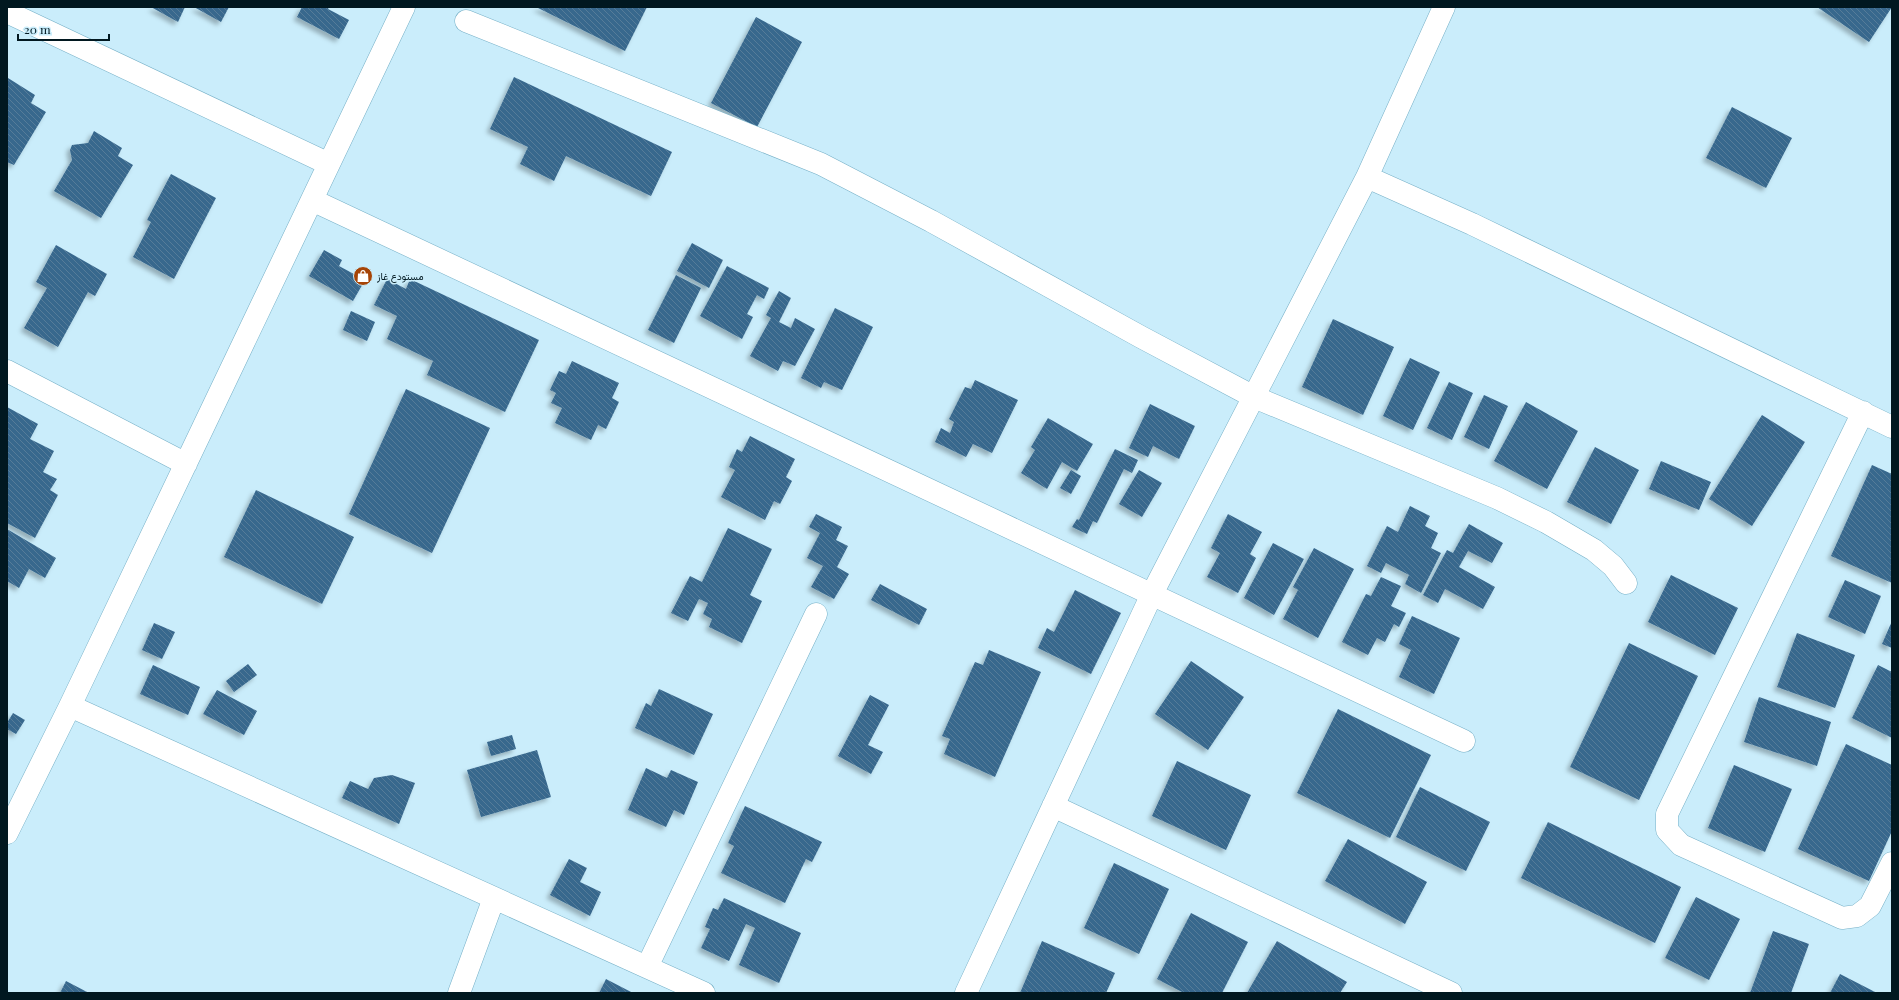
<svg xmlns="http://www.w3.org/2000/svg" width="1899" height="1000" font-family="'Playfair Display',Vazirmatn,serif">
	<defs>
		<pattern id="building-back-hatch" width="6" height="6" patternUnits="userSpaceOnUse"><rect width="6" height="6" fill="#37678d"/><path d="M-1 5l2 2M0 0l6 6M5-1l2 2" fill="none" stroke="#567c99"/></pattern>
		<filter id="shadow"><feDropShadow dx="-3.5" dy="3.5" stdDeviation="2" flood-color="#0004"/></filter>
	</defs>
	<rect width="100%" height="100%" fill="#caedfb"/>
	<path fill="url(#building-back-hatch)" filter="url(#shadow)" d="M 151,7 L 185,7 L 178,22 Z
		M 194,7 L 229,7 L 221,22 Z
		M 302,7 L 329,7 L 328,9 L 349,20 L 339,39 L 297,17 Z
		M 536,7 L 647,7 L 625,51 Z
		M 1817,7 L 1892,7 L 1869,42 Z
		M 756,17 L 802,42 L 757,127 L 711,103 Z
		M 514,77 L 672,152 L 651,196 L 566,156 L 554,181 L 520,164 L 528,147 L 490,129 Z
		M 8,78 L 35,95 L 31,103 L 46,112 L 14,165 L 7,162 Z
		M 1732,107 L 1792,138 L 1766,188 L 1706,158 Z
		M 94,131 L 122,148 L 118,156 L 133,165 L 101,218 L 54,191 L 72,160 L 70,150 L 72,145 L 88,143 Z
		M 171,174 L 216,198 L 174,279 L 133,257 L 151,222 L 147,220 Z
		M 692,243 L 723,260 L 709,288 L 677,271 Z
		M 56,245 L 107,274 L 95,296 L 88,292 L 58,347 L 24,328 L 47,288 L 36,282 Z
		M 324,250 L 342,260 L 339,266 L 365,280 L 353,301 L 309,276 Z
		M 727,266 L 769,288 L 764,299 L 757,295 L 747,314 L 753,317 L 742,339 L 700,316 Z
		M 676,275 L 701,288 L 674,343 L 648,330 Z
		M 387,279 L 406,289 L 410,279 L 539,340 L 505,412 L 427,375 L 433,361 L 387,339 L 397,316 L 374,305 Z
		M 779,291 L 791,298 L 779,322 L 791,328 L 795,318 L 815,329 L 795,366 L 783,361 L 778,371 L 750,356 L 771,318 L 766,315 Z
		M 835,308 L 873,327 L 842,390 L 824,382 L 821,388 L 801,378 Z
		M 351,311 L 375,322 L 367,341 L 343,330 Z
		M 1333,319 L 1394,347 L 1363,415 L 1302,387 Z
		M 1410,358 L 1440,372 L 1413,430 L 1383,416 Z
		M 572,361 L 619,383 L 612,398 L 619,402 L 606,429 L 598,425 L 591,440 L 555,423 L 562,408 L 551,403 L 556,393 L 550,390 L 559,371 L 566,374 Z
		M 975,380 L 1018,400 L 992,453 L 973,444 L 966,457 L 935,442 L 941,428 L 950,433 L 954,422 L 949,419 L 965,387 L 971,389 Z
		M 1449,382 L 1473,393 L 1452,440 L 1427,428 Z
		M 406,389 L 490,428 L 432,553 L 349,514 Z
		M 1484,395 L 1508,406 L 1489,449 L 1464,437 Z
		M 1526,402 L 1578,431 L 1547,489 L 1494,461 Z
		M 1150,404 L 1195,426 L 1179,459 L 1153,446 L 1148,457 L 1129,448 Z
		M 7,407 L 38,424 L 30,439 L 54,451 L 43,472 L 57,479 L 50,490 L 58,495 L 35,538 L 7,523 Z
		M 1762,415 L 1805,442 L 1752,526 L 1709,499 Z
		M 1048,418 L 1093,444 L 1077,471 L 1062,462 L 1047,489 L 1021,473 L 1035,450 L 1031,447 Z
		M 750,436 L 795,459 L 786,477 L 792,481 L 780,504 L 774,501 L 765,520 L 721,497 L 735,470 L 729,467 L 737,449 L 742,452 Z
		M 1595,447 L 1639,470 L 1611,524 L 1567,502 Z
		M 1115,449 L 1138,460 L 1132,473 L 1124,469 L 1097,523 L 1093,521 L 1087,534 L 1072,527 L 1077,519 L 1079,520 Z
		M 1661,461 L 1711,482 L 1699,510 L 1649,489 Z
		M 1872,465 L 1892,474 L 1892,583 L 1831,556 Z
		M 1071,470 L 1081,476 L 1071,494 L 1060,488 Z
		M 1139,470 L 1162,483 L 1142,517 L 1119,504 Z
		M 256,490 L 354,537 L 322,604 L 224,557 Z
		M 1410,506 L 1430,516 L 1425,526 L 1438,533 L 1431,548 L 1441,553 L 1421,593 L 1405,584 L 1409,575 L 1386,563 L 1381,573 L 1367,566 L 1387,526 L 1398,532 Z
		M 816,514 L 842,527 L 836,540 L 848,546 L 837,567 L 849,574 L 834,599 L 811,587 L 823,566 L 807,558 L 820,533 L 809,527 Z
		M 1228,514 L 1262,532 L 1250,554 L 1256,558 L 1238,593 L 1207,577 L 1220,553 L 1211,548 Z
		M 1469,524 L 1503,543 L 1492,563 L 1468,551 L 1459,567 L 1495,587 L 1483,609 L 1445,589 L 1438,603 L 1423,595 L 1447,550 L 1453,553 Z
		M 728,528 L 772,549 L 750,595 L 762,601 L 742,643 L 709,627 L 712,619 L 703,614 L 708,603 L 699,599 L 688,621 L 671,613 L 690,576 L 702,582 Z
		M 7,529 L 56,558 L 45,578 L 29,569 L 19,588 L 7,581 Z
		M 1273,543 L 1304,559 L 1274,615 L 1244,598 Z
		M 1314,548 L 1354,569 L 1318,638 L 1283,619 L 1298,590 L 1293,587 Z
		M 1671,575 L 1738,608 L 1715,655 L 1648,622 Z
		M 1381,577 L 1401,586 L 1391,606 L 1406,613 L 1399,627 L 1394,624 L 1385,642 L 1377,638 L 1368,655 L 1342,642 L 1366,594 L 1371,596 Z
		M 1845,580 L 1881,596 L 1865,634 L 1828,617 Z
		M 880,584 L 927,609 L 919,625 L 871,600 Z
		M 1075,590 L 1121,613 L 1091,674 L 1038,648 L 1047,628 L 1054,632 Z
		M 1412,616 L 1460,638 L 1434,694 L 1399,677 L 1411,650 L 1399,644 Z
		M 1892,621 L 1892,648 L 1882,644 Z
		M 154,623 L 175,632 L 162,659 L 142,650 Z
		M 1797,633 L 1855,655 L 1835,708 L 1777,687 Z
		M 1629,643 L 1698,676 L 1639,800 L 1570,767 Z
		M 989,650 L 1041,672 L 995,777 L 944,754 L 950,739 L 942,736 L 975,662 L 983,665 Z
		M 1191,661 L 1244,697 L 1208,750 L 1155,714 Z
		M 248,664 L 257,675 L 234,692 L 226,681 Z
		M 153,665 L 200,687 L 188,715 L 140,694 Z
		M 1878,665 L 1892,672 L 1892,738 L 1852,718 Z
		M 659,689 L 713,714 L 694,755 L 635,728 L 646,703 L 651,706 Z
		M 217,690 L 257,711 L 244,735 L 203,714 Z
		M 870,695 L 889,705 L 868,745 L 883,752 L 871,774 L 838,756 Z
		M 1759,697 L 1831,722 L 1817,766 L 1744,742 Z
		M 1338,709 L 1431,755 L 1390,838 L 1297,793 Z
		M 13,713 L 25,720 L 16,734 L 7,729 L 7,723 Z
		M 512,735 L 516,749 L 491,756 L 487,742 Z
		M 1846,744 L 1892,765 L 1892,831 L 1869,881 L 1798,849 Z
		M 537,750 L 551,797 L 481,817 L 467,770 Z
		M 1177,761 L 1251,795 L 1226,850 L 1152,816 Z
		M 1734,765 L 1792,789 L 1765,852 L 1708,828 Z
		M 646,768 L 667,778 L 671,770 L 698,782 L 684,815 L 674,810 L 666,827 L 628,810 Z
		M 392,775 L 415,783 L 399,824 L 342,798 L 350,781 L 368,789 L 374,778 Z
		M 1420,787 L 1490,822 L 1466,871 L 1396,837 Z
		M 745,806 L 822,842 L 812,862 L 806,859 L 785,903 L 721,873 L 734,846 L 728,843 Z
		M 1548,822 L 1681,887 L 1655,943 L 1521,878 Z
		M 1348,839 L 1427,882 L 1405,924 L 1325,881 Z
		M 569,859 L 587,868 L 580,882 L 601,892 L 590,916 L 550,895 Z
		M 1114,863 L 1169,889 L 1139,954 L 1084,928 Z
		M 1696,897 L 1740,919 L 1709,980 L 1665,958 Z
		M 724,898 L 801,933 L 779,983 L 739,965 L 755,928 L 746,924 L 729,961 L 701,948 L 710,929 L 705,927 L 713,908 L 718,910 Z
		M 1191,913 L 1248,942 L 1222,993 L 1184,993 L 1157,979 Z
		M 1773,931 L 1809,944 L 1791,993 L 1750,993 Z
		M 1042,941 L 1115,973 L 1106,993 L 1020,993 Z
		M 1277,941 L 1347,982 L 1340,993 L 1247,993 Z
		M 1840,974 L 1877,993 L 1830,993 Z
		M 606,979 L 633,993 L 599,993 Z
		M 66,981 L 89,993 L 60,993 Z"/>
	<g fill="none" stroke-linecap="round" stroke-linejoin="round">
		<defs>
			<path id="minor" d="M 7,12 L 329,164
				M 466,21 L 821,164 L 931,221 L 1141,337 L 1254,397 L 1497,498 L 1546,522 L 1594,550 L 1613,566 L 1626,583
				M 1367,177 L 1472,224 L 1892,427
				M 312,200 L 1464,741
				M 7,371 L 186,464
				M 1863,412 L 1667,814 L 1667,830 L 1681,845 L 1842,918 L 1857,916 L 1870,906 L 1892,863
				M 70,706 L 704,993
				M 1053,806 L 1451,993
				M 7,833 L 70,706 L 404,7
				M 647,967 L 816,614
				M 459,993 L 494,898
				M 966,993 L 1152,594 L 1367,177 L 1444,7"/>
		</defs>
		<use href="#minor" stroke="#76b0c7" stroke-width="23"/>
		<use href="#minor" stroke="#fff" stroke-width="22"/>
	</g>
	<defs>
		<symbol id="shop-disc" viewBox="-11 -11 22 22"><circle r="9.5" fill="#a64406" stroke="#caedfb"/><path d="M-5-2.5h2.3a2.7 3.5 0 0 1 5.4 0H5L5.5 6h-11ZM-1.5-2.5h3a1.5 2.3 0 0 0-3 0Z" fill="#fff"/></symbol>
	</defs>
	<g fill-rule="evenodd">
		<use href="#shop-disc" x="352" y="265" width="22" height="22"/>
	</g>
	<g text-anchor="middle" dominant-baseline="central" stroke-width="3" stroke-linejoin="round" paint-order="stroke">
		<g font-size="10" fill="#011820" stroke="#caedfb" text-anchor="start">
			<text x="377" y="276">مستودع غاز</text>
		</g>
	</g>
	<rect width="1899" height="1000" fill="none" stroke="#011820" stroke-width="16"/>
	<path d="M18 34v6h91v-6" fill="none" stroke="#011820" stroke-width="2"/>
	<text x="24" y="34" font-size="12" fill="#011820" stroke="#caedfb" stroke-width="3" paint-order="stroke">20 m</text>
</svg>
